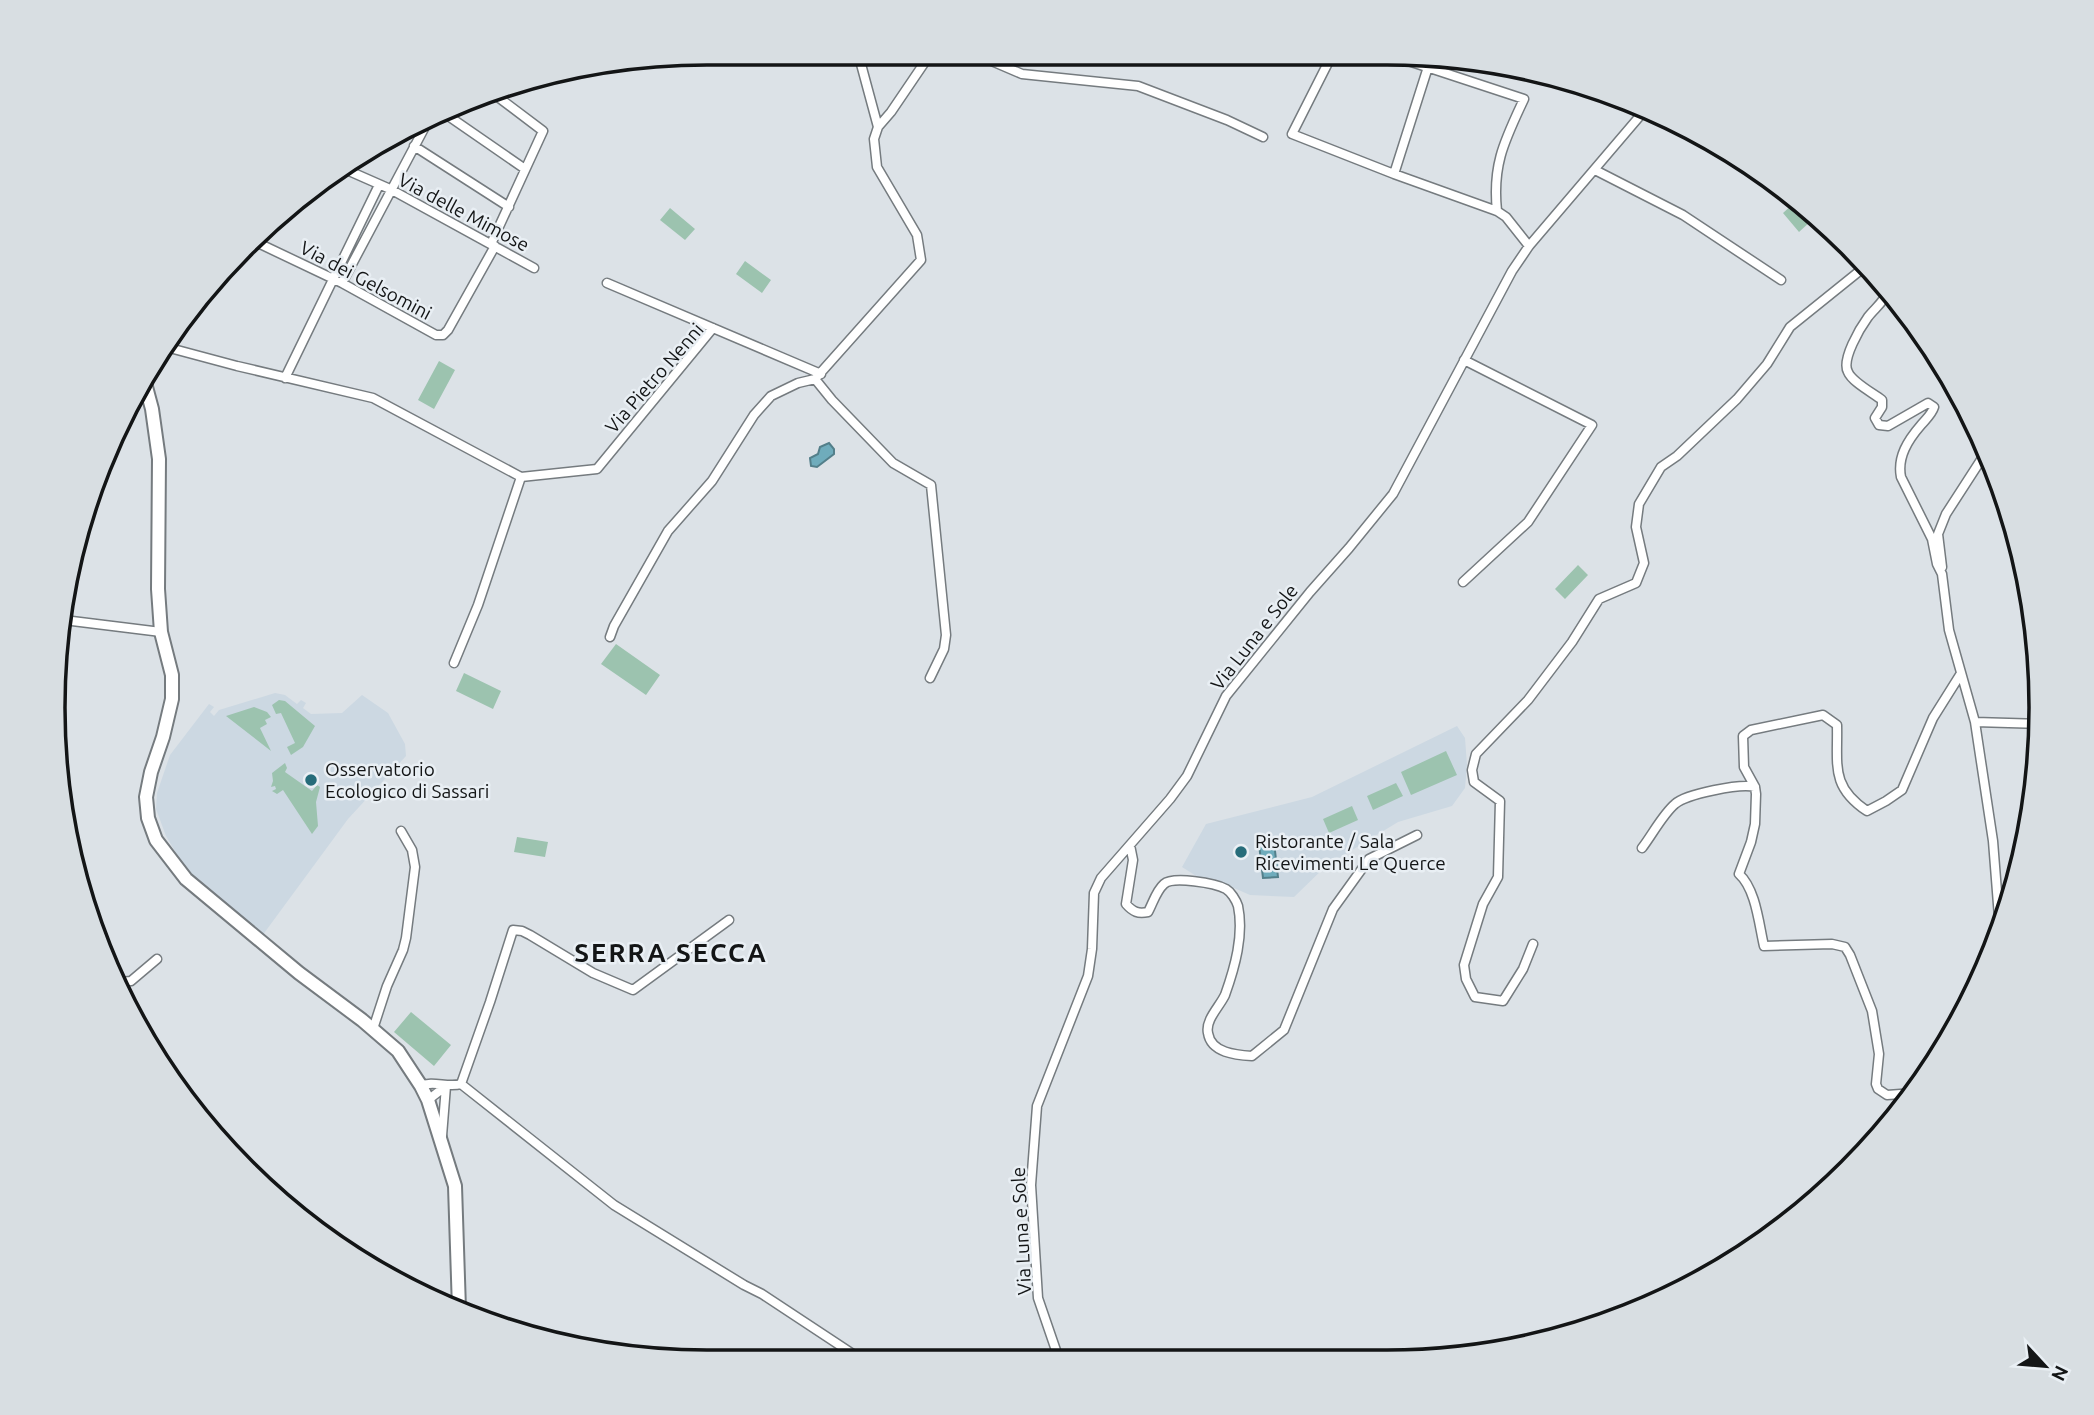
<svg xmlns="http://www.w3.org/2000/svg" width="2094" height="1415" font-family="Ubuntu,sans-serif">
	<rect width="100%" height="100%" fill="#dce2e7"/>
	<path fill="#ccd8e2" d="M 275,693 L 285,695 L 297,704 L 301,700 L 306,703 L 303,708 L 311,714 L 342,713 L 362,695 L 388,713 L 405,744 L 406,756 L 348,819 L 262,936 L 193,878 L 183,865 L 166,836 L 156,809 L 157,793 L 170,755 L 209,704 L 214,707 L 210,712 L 214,716 L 219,710 Z
		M 1457,726 L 1465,738 L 1467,765 L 1465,788 L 1452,806 L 1398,822 L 1326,866 L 1294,897 L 1250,895 L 1234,888 L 1217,885 L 1201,879 L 1182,867 L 1206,824 L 1312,797 Z"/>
	<path fill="#9cc3af" d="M 1793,204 L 1811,221 L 1799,232 L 1783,213 Z
		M 670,208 L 695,229 L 685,240 L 660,220 Z
		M 745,261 L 771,280 L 762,293 L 736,274 Z
		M 439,361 L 455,370 L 434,409 L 418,400 Z
		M 1578,565 L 1588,575 L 1565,599 L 1555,589 Z
		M 616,644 L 660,675 L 646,695 L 601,664 Z
		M 464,673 L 501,691 L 493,709 L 456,691 Z
		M 279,700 L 285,701 L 315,726 L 303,747 L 291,755 L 287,747 L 295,743 L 281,713 L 276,714 L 272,705 Z
		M 254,707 L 267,712 L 271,717 L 265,720 L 267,724 L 260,728 L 271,751 L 226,716 Z
		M 1446,751 L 1457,775 L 1411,795 L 1401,772 Z
		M 285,763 L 287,768 L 285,772 L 312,791 L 317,785 L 320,787 L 316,802 L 318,826 L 312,834 L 283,790 L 277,794 L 272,791 L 276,789 L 275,786 L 271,787 L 273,781 L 272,773 Z
		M 1396,783 L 1403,796 L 1373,810 L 1367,796 Z
		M 1352,806 L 1358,820 L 1329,833 L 1323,819 Z
		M 517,837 L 548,842 L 545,857 L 514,852 Z
		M 411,1012 L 451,1045 L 434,1066 L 394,1032 Z"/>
	<path fill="#6facbc" stroke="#537f8a" stroke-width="2" d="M 829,443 L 834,449 L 834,454 L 817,467 L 811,466 L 810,458 L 818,454 L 820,447 Z
		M 1274,842 L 1278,877 L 1263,878 L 1259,844 Z"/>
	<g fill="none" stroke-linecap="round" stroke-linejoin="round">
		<defs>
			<path id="minor" d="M 858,53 L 878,127 L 874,139 L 877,167 L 917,235 L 921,260 L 815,379 L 832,400 L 893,463 L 931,485 L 946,635 L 944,649 L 930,678
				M 973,53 L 1022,74 L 1138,86 L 1227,120 L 1263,137
				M 1333,53 L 1292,134 L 1394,174 L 1497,211 L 1506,217 L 1529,246
				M 1384,53 L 1524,99 C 1505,140 1492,164 1497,211
				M 490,91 L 543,131 L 491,244
				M 444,113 L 525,169
				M 878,127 L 891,112 L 931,53
				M 414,146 L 509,207
				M 340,167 L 390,189 L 534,268
				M 1595,170 L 1683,215 L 1781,280
				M 1394,174 L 1428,67
				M 258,243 L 342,283 L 436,335 L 443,335 L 448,330 L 495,246
				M 342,283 L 428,121
				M 607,283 L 821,374
				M 1888,291 C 1884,302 1875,308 1868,317 C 1860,328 1841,360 1848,372 C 1852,382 1873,393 1882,400 L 1882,407 L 1875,418 L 1879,425 L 1888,426 L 1928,403 L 1934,407 C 1932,414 1926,419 1921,425 C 1908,440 1897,457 1901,477 L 1932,539 L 1937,564 L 1942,574 L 1949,630 L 1975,722 L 1993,841 L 2000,930
				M 166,347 L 237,366 L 373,398 L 521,477 L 597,469 L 713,328
				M 285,378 L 379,185
				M 1942,567 L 1938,534 L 1946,514 L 1988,449
				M 1463,582 L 1528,522 L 1592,425 L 1464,360
				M 64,620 L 161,632
				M 610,637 L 614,626 L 668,531 L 712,481 L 754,415 L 771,396 L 798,383 L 815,379
				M 454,663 L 478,605 L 521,477
				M 1975,722 L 2040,724
				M 1130,845 L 1133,860 L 1126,904 C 1133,912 1138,914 1148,912 C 1153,903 1156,891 1164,884 C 1173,876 1215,883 1226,889 C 1231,892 1236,900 1238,906 C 1244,935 1235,967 1225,995 C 1220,1006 1205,1020 1208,1033 C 1211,1053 1236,1055 1252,1056 L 1284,1030 L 1333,909 L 1369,859 L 1417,835
				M 1642,848 C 1652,835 1663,814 1675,804 C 1686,794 1741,783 1755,787
				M 1533,944 L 1523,969 L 1503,1001 L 1475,997 L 1466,979 L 1464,965 L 1483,904 L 1498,877 L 1500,801 L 1474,782 L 1472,770 L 1476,754 L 1528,700 L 1572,642 L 1599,599 L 1636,583 L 1644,563 L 1636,527 L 1639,504 L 1661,467 L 1677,456 L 1737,399 L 1767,364 L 1790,327 L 1867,265
				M 120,982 L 131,981 L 157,959
				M 373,1029 L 387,986 L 403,950 L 406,938 L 415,867 L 412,850 L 401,831
				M 461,1084 L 490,1002 L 513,930 L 522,931 L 530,935 L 593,973 L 633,990 L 729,920
				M 421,1086 C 432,1080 448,1088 461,1084 L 614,1205 L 744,1285 L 762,1294 L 865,1362
				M 1914,1093 L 1887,1095 L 1878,1089 L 1876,1084 L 1879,1054 L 1872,1011 L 1850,955 L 1845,947 L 1832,944 L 1764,946 C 1759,925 1756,889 1739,874 L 1751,842 L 1755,824 L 1756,794 L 1755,787 L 1744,767 L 1743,736 L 1751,730 L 1823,715 L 1837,725 C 1838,765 1830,786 1867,811 L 1886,801 L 1902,790 L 1933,718 L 1960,675
				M 428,1100 L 446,1086
				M 442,1136 L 446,1086
				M 1060,1362 L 1038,1298 L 1031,1185 L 1037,1106 L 1088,976 L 1092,949 L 1094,893 L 1101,878 L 1170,799 L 1187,776 L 1226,696 L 1310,592 L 1349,548 L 1393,494 L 1512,271 L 1529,246 L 1645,110"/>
			<path id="secondary" d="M 145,383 L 152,409 L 159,459 L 158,589 L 161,632 L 172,675 L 172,699 L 163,737 L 151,772 L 146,797 L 148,818 L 156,840 L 186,879 L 299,973 L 362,1020 L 398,1051 L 421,1086 L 428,1100 L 455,1186 L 459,1309"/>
		</defs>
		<use href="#minor" stroke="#757b7f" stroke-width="11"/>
		<use href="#secondary" stroke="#757b7f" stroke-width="16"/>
		<use href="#minor" stroke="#fff" stroke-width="8"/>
		<use href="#secondary" stroke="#fff" stroke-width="12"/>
	</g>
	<g fill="#266c7a" stroke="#e9eff4" stroke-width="2.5">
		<circle cx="311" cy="780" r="7"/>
		<circle cx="1241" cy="852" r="7"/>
	</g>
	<g text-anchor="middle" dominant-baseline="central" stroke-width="5" stroke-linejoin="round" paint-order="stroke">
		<g font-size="19" fill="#131516" stroke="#e9eff4">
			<text transform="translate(464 212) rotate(28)">Via delle Mimose</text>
			<text transform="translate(366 280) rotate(28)">Via dei Gelsomini</text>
			<text transform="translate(654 378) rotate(-49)">Via Pietro Nenni</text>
			<text transform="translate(1254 637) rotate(-52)">Via Luna e Sole</text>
			<text transform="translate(1021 1231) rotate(-93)">Via Luna e Sole</text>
		</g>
		<g font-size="19" fill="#131516" stroke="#e9eff4" text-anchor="start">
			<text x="325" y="769">Osservatorio<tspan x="325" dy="22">Ecologico di Sassari</tspan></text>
			<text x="1255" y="841">Ristorante / Sala<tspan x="1255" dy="22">Ricevimenti Le Querce</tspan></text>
		</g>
		<g font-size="26" font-weight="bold" letter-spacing="2" fill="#131516" stroke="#e9eff4">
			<text x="671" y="952">SERRA SECCA</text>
		</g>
	</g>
	<path d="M0 0H2094V1415H0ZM707 65H1387A642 642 0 0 1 2029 707V708A642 642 0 0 1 1387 1350H707A642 642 0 0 1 65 708V707A642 642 0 0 1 707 65Z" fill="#d8dee2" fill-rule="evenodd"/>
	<path fill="none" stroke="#131516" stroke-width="3.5" d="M707 65H1387A642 642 0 0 1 2029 707V708A642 642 0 0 1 1387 1350H707A642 642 0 0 1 65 708V707A642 642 0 0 1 707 65Z"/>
	<g transform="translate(2045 1366) rotate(116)" stroke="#e9eff4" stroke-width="5" paint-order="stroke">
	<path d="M0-5L12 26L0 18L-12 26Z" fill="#131516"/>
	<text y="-10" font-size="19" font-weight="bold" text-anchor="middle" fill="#131516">N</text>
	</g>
</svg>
